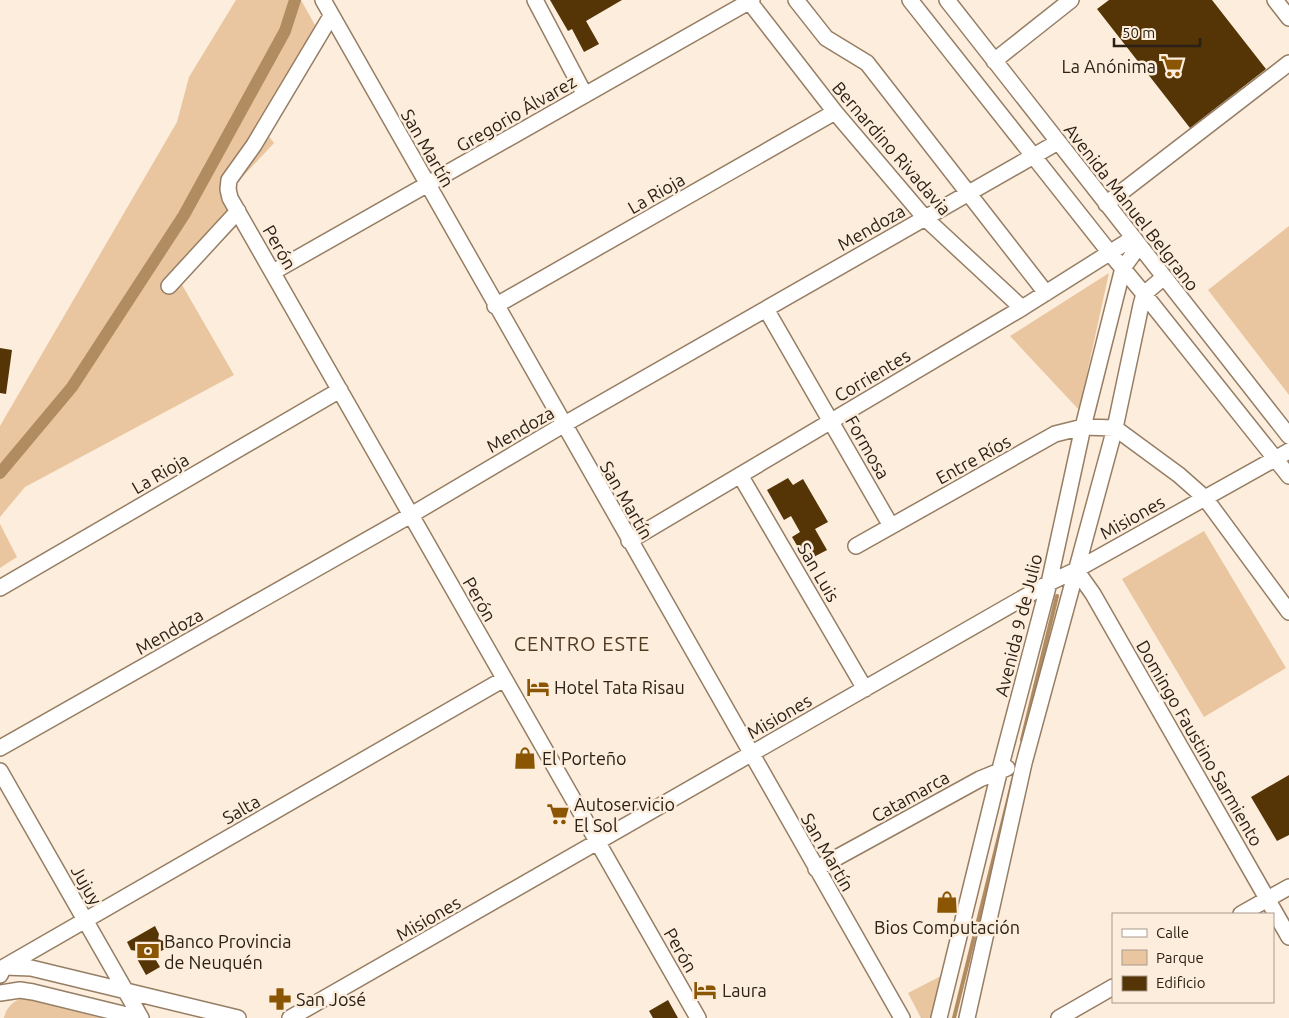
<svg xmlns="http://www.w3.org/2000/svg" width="1289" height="1018" font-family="Ubuntu,sans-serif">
	<rect width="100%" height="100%" fill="#fdeddc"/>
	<path fill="#eac6a0" d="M 236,0 L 301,0 L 325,43 L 267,134 L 274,143 L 221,200 L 237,226 L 181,283 L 234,375 L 25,487 L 0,517 L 0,426 L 177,122 L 189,77 Z
		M 1289,226 L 1289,395 L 1208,290 Z
		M 1109,273 L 1079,410 L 1010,336 Z
		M 0,524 L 17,557 L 0,568 Z
		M 1204,531 L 1286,668 L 1204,717 L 1122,579 Z
		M 943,975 L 931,1018 L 921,1018 L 908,993 Z
		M 22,998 L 101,1018 L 4,1018 C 6,1008 13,1001 22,998 Z"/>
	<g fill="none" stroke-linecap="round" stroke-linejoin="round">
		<path stroke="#b28c61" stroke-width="4" d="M 1022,740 L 1057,596
			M 954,1018 L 1013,780"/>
		<path stroke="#b28c61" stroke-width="12" d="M 0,473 L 72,387 L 184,215 L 285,31 L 295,0"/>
	</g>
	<path fill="#553406" d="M 550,0 L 622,0 L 586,21 L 599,44 L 584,52 L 572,29 L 568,31 Z
		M 1109,0 L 1212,0 L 1266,69 L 1190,128 L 1097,9 Z
		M 0,348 L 12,350 L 6,394 L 0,393 Z
		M 788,478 L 793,485 L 803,479 L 828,522 L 815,529 L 827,550 L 806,561 L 792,537 L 800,532 L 791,516 L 784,520 L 767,490 Z
		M 1289,775 L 1289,835 L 1277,841 L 1251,797 Z
		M 155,926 L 159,934 L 158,939 L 163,941 L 167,948 L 153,955 L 160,967 L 146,975 L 136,957 L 137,951 L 131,950 L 127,942 Z
		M 668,1000 L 678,1018 L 653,1018 L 649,1011 Z"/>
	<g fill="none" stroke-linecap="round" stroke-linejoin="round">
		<defs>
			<path id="minor" d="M 323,0 L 902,1018
				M 535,0 L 585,95
				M 748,0 L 835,112 L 925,218 L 1022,308
				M 796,0 L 826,38 L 867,63 L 1046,293
				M 910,0 L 1110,253 L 1144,294 L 1289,476
				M 947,0 L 1289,436
				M 1275,0 L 1289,18
				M 331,16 L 254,145 L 229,180 L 228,189 L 230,198 L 698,1018
				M 994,61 L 1071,0
				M 1106,204 L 1289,63
				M 273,272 L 752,0
				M 169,286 L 238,211
				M 495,306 L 835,112
				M 766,309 L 891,526
				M 740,475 L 865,689
				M 629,541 L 1022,308 L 1133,238
				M 856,546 L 1055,434 L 1083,427 L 1115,428 L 1179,475 L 1205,498 L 1289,612
				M 1076,570 L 1093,594 L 1289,937
				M 0,588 L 340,390
				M 0,748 L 411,515 L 563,425 L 1058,142
				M 0,771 L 141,1018
				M 816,869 L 980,779 L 1007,768
				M 1241,914 L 1289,887
				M 5,967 L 31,968 L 238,1018
				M 0,975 L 4,967 L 504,679
				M 0,993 L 20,990 L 33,992 L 139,1018
				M 290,1018 L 1049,583 L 1076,570 L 1289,451
				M 939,1018 L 1000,769 L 1049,583 L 1083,427 L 1123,268 L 1139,246
				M 967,1018 L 1024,763 L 1115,428 L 1141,305 L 1144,294 L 1164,277
				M 1059,1018 L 1113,987"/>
		</defs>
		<use href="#minor" stroke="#967e64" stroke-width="18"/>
		<use href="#minor" stroke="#fff" stroke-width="15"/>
	</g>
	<defs>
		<symbol id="supermarket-bare" viewBox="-9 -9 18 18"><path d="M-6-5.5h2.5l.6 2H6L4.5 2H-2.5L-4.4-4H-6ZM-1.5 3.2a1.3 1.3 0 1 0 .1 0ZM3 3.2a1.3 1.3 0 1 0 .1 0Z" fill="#8b5604" stroke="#fdeddc" stroke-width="2.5" paint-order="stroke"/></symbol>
		<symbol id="hotel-bare" viewBox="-9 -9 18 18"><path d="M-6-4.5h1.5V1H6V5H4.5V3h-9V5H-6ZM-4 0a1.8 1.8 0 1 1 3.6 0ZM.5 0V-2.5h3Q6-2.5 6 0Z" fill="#8b5604" stroke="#fdeddc" stroke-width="2.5" paint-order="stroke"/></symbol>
		<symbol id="shop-bare" viewBox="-9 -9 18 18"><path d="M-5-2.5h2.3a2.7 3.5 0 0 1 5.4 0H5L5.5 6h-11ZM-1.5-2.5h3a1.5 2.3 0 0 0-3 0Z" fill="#8b5604" stroke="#fdeddc" stroke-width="2.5" paint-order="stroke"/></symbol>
		<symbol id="bank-bare" viewBox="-9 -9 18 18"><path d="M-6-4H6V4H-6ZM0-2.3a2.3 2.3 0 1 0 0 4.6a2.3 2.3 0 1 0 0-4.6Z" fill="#8b5604" stroke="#fdeddc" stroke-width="2.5" paint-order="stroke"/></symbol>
		<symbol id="pharmacy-bare" viewBox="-9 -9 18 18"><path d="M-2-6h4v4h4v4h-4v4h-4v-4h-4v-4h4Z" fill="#8b5604" stroke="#fdeddc" stroke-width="2.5" paint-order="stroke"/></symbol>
	</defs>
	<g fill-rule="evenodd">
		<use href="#supermarket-bare" x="1156" y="50" width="32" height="32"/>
		<use href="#hotel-bare" x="522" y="671" width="32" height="32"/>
		<use href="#shop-bare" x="509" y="742" width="32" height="32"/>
		<use href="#supermarket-bare" x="542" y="798" width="32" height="32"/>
		<use href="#shop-bare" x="931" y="886" width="32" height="32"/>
		<use href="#bank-bare" x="132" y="935" width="32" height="32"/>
		<use href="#hotel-bare" x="689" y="974" width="32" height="32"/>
		<use href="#pharmacy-bare" x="264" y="983" width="32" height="32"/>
	</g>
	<g text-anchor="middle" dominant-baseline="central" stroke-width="5" stroke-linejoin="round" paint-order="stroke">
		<g font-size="18" fill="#2b2117" stroke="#fdeddc" text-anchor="start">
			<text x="1156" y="66" text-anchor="end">La Anónima</text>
			<text x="554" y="687">Hotel Tata Risau</text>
			<text x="542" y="758">El Porteño</text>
			<text x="574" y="804">Autoservicio<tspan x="574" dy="21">El Sol</tspan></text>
			<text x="947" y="927" text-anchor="middle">Bios Computación</text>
			<text x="164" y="941">Banco Provincia<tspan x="164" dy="21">de Neuquén</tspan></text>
			<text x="722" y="990">Laura</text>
			<text x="296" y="999">San José</text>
		</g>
		<g font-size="18" fill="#2b2117" stroke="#fdeddc">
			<text transform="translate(516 113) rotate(-30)">Gregorio Álvarez</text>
			<text transform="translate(428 148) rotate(60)">San Martín</text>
			<text transform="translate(892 148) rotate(49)">Bernardino Rivadavia</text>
			<text transform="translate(656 193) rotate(-30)">La Rioja</text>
			<text transform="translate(1132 207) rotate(52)">Avenida Manuel Belgrano</text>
			<text transform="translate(871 227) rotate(-30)">Mendoza</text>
			<text transform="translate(280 247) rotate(60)">Perón</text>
			<text transform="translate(872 375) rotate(-31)">Corrientes</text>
			<text transform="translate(520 429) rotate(-30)">Mendoza</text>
			<text transform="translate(868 447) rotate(60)">Formosa</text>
			<text transform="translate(973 459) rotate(-29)">Entre Ríos</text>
			<text transform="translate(160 473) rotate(-30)">La Rioja</text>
			<text transform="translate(627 500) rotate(60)">San Martín</text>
			<text transform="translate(1132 517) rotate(-29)">Misiones</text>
			<text transform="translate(819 572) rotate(60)">San Luis</text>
			<text transform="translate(480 599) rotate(60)">Perón</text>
			<text transform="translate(1018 625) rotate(-76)">Avenida 9 de Julio</text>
			<text transform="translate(169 631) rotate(-30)">Mendoza</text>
			<text transform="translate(779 716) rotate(-30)">Misiones</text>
			<text transform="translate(1200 743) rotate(60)">Domingo Faustino Sarmiento</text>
			<text transform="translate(910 796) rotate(-29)">Catamarca</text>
			<text transform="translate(241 809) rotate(-30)">Salta</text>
			<text transform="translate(828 852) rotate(60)">San Martín</text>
			<text transform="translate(87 885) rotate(60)">Jujuy</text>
			<text transform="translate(428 918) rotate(-30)">Misiones</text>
			<text transform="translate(681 950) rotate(60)">Perón</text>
		</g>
		<g font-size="20" letter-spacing="1" fill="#503b23" stroke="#fdeddc">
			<text x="582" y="643">CENTRO ESTE</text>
		</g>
	</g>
	<rect x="1112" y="913" width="162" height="90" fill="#fdeddc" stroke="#a99b8d"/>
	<rect x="1122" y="929" width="25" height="8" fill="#ffffff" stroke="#a99b8d"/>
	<text x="1156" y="938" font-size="15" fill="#2b2117">Calle</text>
	<rect x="1122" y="950" width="25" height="15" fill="#eac6a0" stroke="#a99b8d"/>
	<text x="1156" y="963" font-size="15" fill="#2b2117">Parque</text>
	<rect x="1122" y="976" width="25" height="15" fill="#553406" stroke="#a99b8d"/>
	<text x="1156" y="988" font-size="15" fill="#2b2117">Edificio</text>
	<path d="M1114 38v8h86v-8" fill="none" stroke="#2b2117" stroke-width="2.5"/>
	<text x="1122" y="38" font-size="15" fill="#2b2117" stroke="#fdeddc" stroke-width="4" paint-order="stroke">50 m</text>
</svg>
